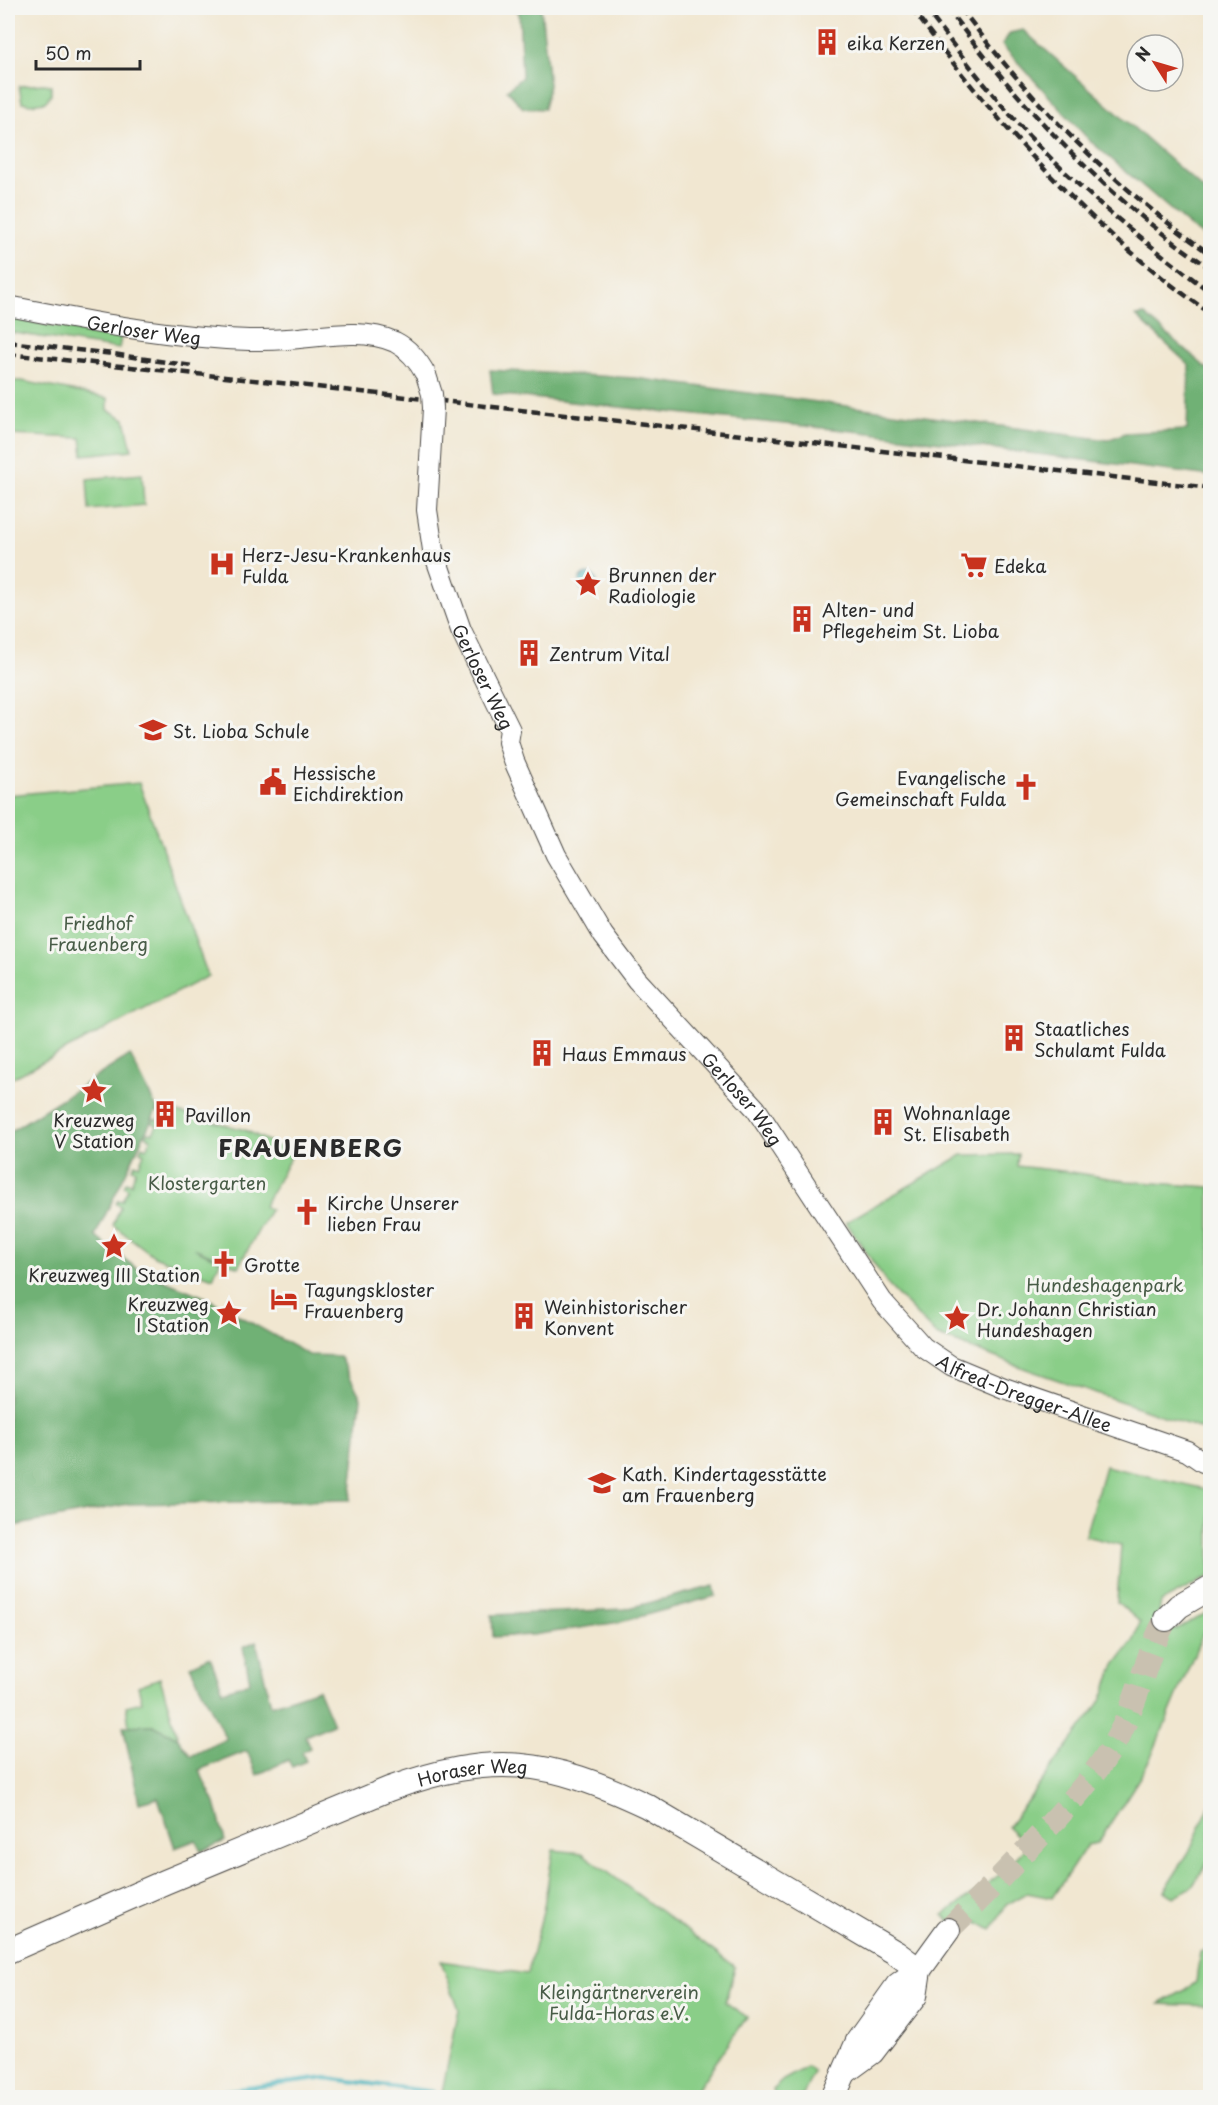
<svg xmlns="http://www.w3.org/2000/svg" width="1218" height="2105" font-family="'Playpen Sans',sans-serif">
	<rect width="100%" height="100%" fill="#f6f6f2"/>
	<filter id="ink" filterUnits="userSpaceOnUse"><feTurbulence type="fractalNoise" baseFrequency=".0167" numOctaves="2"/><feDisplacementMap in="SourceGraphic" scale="12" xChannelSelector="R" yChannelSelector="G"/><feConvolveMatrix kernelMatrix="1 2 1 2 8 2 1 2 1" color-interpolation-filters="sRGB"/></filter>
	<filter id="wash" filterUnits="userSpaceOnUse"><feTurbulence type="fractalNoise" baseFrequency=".008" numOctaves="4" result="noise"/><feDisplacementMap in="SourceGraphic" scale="24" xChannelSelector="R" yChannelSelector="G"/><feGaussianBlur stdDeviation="1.35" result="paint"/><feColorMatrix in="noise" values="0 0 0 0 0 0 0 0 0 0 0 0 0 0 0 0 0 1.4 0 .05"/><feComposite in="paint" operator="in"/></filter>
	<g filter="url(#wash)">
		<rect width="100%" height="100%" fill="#f1e7d1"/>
		<path fill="#8ace88" stroke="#5a7c5a" stroke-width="1.5" d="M 43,84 L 51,85 L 51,95 L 45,102 L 30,104 L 22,102 L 19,86 Z
			M 8,318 L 121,337 L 119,349 L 8,332 Z
			M 8,381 L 22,381 L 108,398 L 108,410 L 125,419 L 132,450 L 83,455 L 81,438 L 8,435 Z
			M 142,474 L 144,505 L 89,510 L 87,479 Z
			M 139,783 L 208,976 L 8,1080 L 8,795 Z
			M 159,1107 L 245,1130 L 293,1153 L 264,1206 L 270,1210 L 238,1267 L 194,1248 L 220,1261 L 213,1278 L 154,1256 L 113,1225 L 120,1208 L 120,1206 L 116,1204 L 118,1200 L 122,1201 L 128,1189 L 124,1186 L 126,1182 L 131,1184 L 136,1170 L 132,1168 L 135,1163 L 139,1165 L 144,1153 L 140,1151 L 142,1146 L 146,1148 L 151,1139 L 146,1136 L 148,1132 L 153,1133 L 157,1125 L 152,1123 L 154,1119 L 158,1121 L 161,1114 L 157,1112 Z
			M 1018,1154 L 1017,1166 L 1071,1172 L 1127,1181 L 1210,1187 L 1210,1432 L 1029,1370 L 936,1335 L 889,1286 L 846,1222 L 962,1155 Z
			M 1105,1466 L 1210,1490 L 1210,1576 L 1161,1602 L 1158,1617 L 1175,1630 L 1210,1611 L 1210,1616 L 1152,1755 L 1140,1777 L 1098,1843 L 1087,1845 L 1052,1898 L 1027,1893 L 1006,1905 L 991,1930 L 974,1920 L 958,1929 L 943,1915 L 1002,1873 L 1028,1845 L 1008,1827 L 1101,1701 L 1115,1665 L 1134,1640 L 1140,1622 L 1117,1602 L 1121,1545 L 1085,1536 Z
			M 160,1678 L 178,1738 L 153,1725 L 129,1726 L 126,1706 L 142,1702 L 138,1686 Z
			M 1210,1805 L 1210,1858 L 1192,1887 L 1174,1897 L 1164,1891 L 1189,1852 Z
			M 553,1850 L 582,1853 L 735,1967 L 725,2002 L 747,2017 L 692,2097 L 479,2098 L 442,2092 L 459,2010 L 441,1961 L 527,1974 L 543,1912 Z
			M 1210,1948 L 1210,2006 L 1159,2004 L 1187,1989 L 1196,1982 L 1200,1952 Z
			M 807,2067 L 814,2072 L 802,2097 L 776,2097 L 772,2090 L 783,2080 Z"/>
		<path fill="#6fb174" stroke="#4d6e50" stroke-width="1.5" d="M 511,8 L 541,8 L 549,85 L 544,109 L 523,108 L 507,90 L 522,77 L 519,12 Z
			M 1023,30 L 1210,195 L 1210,241 L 1193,229 L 1089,140 L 1002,45 L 1010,33 Z
			M 1145,315 L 1210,371 L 1210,476 L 862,432 L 493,394 L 490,370 L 635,378 L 1108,440 L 1125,433 L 1187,430 L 1189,365 L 1136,316 Z
			M 130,1055 L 157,1109 L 95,1236 L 140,1271 L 207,1298 L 309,1355 L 339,1356 L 361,1398 L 350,1500 L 128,1504 L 8,1527 L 8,1133 Z
			M 714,1586 L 716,1596 L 620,1622 L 533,1635 L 493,1637 L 492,1615 L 625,1609 Z
			M 256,1641 L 271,1705 L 318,1689 L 333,1724 L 305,1736 L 310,1748 L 302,1752 L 306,1761 L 292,1767 L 288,1760 L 257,1775 L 247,1751 L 199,1770 L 215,1803 L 225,1841 L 201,1851 L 196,1840 L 175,1848 L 158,1798 L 139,1803 L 123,1726 L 153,1725 L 178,1738 L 191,1756 L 226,1739 L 190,1666 L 210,1657 L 223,1691 L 250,1682 L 243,1647 Z"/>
		<path fill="#3eafb8" stroke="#346d72" stroke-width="1.5" d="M579 583a9 9 0 1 1 18 0a9 9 0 1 1-18 0Z"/>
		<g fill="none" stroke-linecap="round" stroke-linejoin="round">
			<path stroke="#3eafb8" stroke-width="4.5" d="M 191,2095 L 326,2078 L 433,2092"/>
		</g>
	</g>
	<g filter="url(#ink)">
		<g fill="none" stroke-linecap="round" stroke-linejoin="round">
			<path stroke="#c9c1b0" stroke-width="24" stroke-dasharray="24 12" stroke-linecap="butt" d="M 948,1930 C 978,1901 1007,1871 1035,1841 C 1066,1808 1098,1774 1120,1733 C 1139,1697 1146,1655 1166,1619"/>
			<defs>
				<g id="minor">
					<path id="s1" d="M 8,306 C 75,319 146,333 214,338 C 238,340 263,341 287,339 C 321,337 363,327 395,342 C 409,349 419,362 426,375"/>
					<path id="s2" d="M 433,408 L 427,510 L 433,550 L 461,630 L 510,730 L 508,742 L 514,761 L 556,855 L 603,935 L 637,980 L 756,1109 L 882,1301 L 923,1347 L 951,1366 L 1004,1388 L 1187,1451 L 1203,1462 L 1210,1463"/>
				</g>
				<g id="major">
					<path d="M 1166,1619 L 1179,1606 L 1210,1588"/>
					<path id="s3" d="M 8,1951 L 165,1882 L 389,1789 C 494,1751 547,1759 647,1806 L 896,1953 L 919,1970"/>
					<path d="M 846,2071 L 872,2052 L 915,1996 L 919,1970"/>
					<path d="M 833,2098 L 858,2041 L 898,1985 L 919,1970 L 948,1930"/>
				</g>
			</defs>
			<use href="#minor" stroke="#494744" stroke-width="22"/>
			<use href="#major" stroke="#494744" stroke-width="26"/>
			<use href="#minor" stroke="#fff" stroke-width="20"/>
			<use href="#major" stroke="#fff" stroke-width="24"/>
			<path stroke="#2b2b2b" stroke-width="4.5" stroke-dasharray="9 4.5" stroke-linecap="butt" d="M 912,8 C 994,122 1094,233 1210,313
				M 925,8 C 958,52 992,95 1029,136 C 1084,194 1147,244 1210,292
				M 947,8 C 1020,106 1108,199 1210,268
				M 961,8 C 1029,101 1115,187 1210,254
				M 8,342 L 113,354 L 192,366
				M 8,354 L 291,384 L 1210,488"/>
			<defs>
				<path id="minor-bridge" d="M 426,375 L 432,394 L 433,408"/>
			</defs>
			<use href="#minor-bridge" stroke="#494744" stroke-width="22" stroke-linecap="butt"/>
			<use href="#minor-bridge" stroke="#fff" stroke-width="20"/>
		</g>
	</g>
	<defs>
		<symbol id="building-bare" viewBox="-9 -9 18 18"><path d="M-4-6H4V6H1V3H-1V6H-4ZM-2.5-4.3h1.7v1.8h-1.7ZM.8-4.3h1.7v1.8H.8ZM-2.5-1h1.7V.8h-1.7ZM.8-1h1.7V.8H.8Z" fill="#c8321e" stroke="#f6f6f2" stroke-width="2.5" paint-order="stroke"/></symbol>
		<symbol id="hospital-bare" viewBox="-9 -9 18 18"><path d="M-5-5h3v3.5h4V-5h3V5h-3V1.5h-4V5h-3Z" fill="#c8321e" stroke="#f6f6f2" stroke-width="2.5" paint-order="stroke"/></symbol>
		<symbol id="supermarket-bare" viewBox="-9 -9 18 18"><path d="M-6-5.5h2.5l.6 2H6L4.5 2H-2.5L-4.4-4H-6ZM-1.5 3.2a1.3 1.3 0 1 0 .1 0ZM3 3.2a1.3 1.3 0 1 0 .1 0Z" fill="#c8321e" stroke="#f6f6f2" stroke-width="2.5" paint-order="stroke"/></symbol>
		<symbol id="sight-bare" viewBox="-9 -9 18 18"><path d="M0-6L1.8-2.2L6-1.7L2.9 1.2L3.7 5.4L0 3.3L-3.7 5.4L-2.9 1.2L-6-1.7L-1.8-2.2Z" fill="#c8321e" stroke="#f6f6f2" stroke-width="2.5" paint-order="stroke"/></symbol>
		<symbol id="school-bare" viewBox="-9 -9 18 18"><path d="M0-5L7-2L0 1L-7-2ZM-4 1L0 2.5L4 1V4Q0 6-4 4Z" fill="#c8321e" stroke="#f6f6f2" stroke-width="2.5" paint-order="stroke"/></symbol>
		<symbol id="civic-bare" viewBox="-9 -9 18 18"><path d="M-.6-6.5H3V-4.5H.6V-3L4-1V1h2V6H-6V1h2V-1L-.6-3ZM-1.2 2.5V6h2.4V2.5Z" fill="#c8321e" stroke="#f6f6f2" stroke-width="2.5" paint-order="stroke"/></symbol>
		<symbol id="church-bare" viewBox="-9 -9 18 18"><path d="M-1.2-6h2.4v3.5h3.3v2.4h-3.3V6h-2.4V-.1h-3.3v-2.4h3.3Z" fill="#c8321e" stroke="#f6f6f2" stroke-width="2.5" paint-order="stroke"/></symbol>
		<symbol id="hotel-bare" viewBox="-9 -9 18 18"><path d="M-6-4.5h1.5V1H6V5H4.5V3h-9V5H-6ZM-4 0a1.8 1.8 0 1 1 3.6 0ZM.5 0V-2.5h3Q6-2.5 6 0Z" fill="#c8321e" stroke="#f6f6f2" stroke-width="2.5" paint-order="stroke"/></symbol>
	</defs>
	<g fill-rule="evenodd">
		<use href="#building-bare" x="808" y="23" width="38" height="38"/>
		<use href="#hospital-bare" x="203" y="545" width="38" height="38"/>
		<use href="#supermarket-bare" x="955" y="546" width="38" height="38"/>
		<use href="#sight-bare" x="569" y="565" width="38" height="38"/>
		<use href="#building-bare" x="783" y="600" width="38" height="38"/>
		<use href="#building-bare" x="510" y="634" width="38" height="38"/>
		<use href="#school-bare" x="134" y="711" width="38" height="38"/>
		<use href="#civic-bare" x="254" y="763" width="38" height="38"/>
		<use href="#church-bare" x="1007" y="768" width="38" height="38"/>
		<use href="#building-bare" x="995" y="1019" width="38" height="38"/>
		<use href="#building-bare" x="523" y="1034" width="38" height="38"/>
		<use href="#sight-bare" x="75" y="1072" width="38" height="38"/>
		<use href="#building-bare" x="146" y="1095" width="38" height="38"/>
		<use href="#building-bare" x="864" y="1103" width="38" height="38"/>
		<use href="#church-bare" x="288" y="1193" width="38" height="38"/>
		<use href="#sight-bare" x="95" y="1227" width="38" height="38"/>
		<use href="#church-bare" x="205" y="1245" width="38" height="38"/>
		<use href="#hotel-bare" x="265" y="1280" width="38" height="38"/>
		<use href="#sight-bare" x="210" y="1294" width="38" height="38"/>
		<use href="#building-bare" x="505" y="1297" width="38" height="38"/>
		<use href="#sight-bare" x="938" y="1299" width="38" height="38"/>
		<use href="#school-bare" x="583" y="1464" width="38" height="38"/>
	</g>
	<g text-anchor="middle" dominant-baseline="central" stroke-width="6" stroke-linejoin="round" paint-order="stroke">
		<g font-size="18" fill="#2b2b2b" stroke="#f6f6f2" text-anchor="start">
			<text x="847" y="42">eika Kerzen</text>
			<text x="242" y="554">Herz-Jesu-Krankenhaus<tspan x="242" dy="21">Fulda</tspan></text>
			<text x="994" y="565">Edeka</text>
			<text x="608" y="574">Brunnen der<tspan x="608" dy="21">Radiologie</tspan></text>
			<text x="822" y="609">Alten- und<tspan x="822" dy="21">Pflegeheim St. Lioba</tspan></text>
			<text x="549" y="653">Zentrum Vital</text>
			<text x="173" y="730">St. Lioba Schule</text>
			<text x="293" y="772">Hessische<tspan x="293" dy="21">Eichdirektion</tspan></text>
			<text x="1006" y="777" text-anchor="end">Evangelische<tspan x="1006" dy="21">Gemeinschaft Fulda</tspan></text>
			<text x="1034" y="1028">Staatliches<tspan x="1034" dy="21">Schulamt Fulda</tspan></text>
			<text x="562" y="1053">Haus Emmaus</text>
			<text x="903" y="1112">Wohnanlage<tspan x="903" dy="21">St. Elisabeth</tspan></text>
			<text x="185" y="1114">Pavillon</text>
			<text x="94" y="1119" text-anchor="middle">Kreuzweg<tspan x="94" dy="21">V Station</tspan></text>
			<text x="327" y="1202">Kirche Unserer<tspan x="327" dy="21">lieben Frau</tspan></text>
			<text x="244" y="1264">Grotte</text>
			<text x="114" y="1274" text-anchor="middle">Kreuzweg III Station</text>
			<text x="304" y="1289">Tagungskloster<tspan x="304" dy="21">Frauenberg</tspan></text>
			<text x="209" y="1303" text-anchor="end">Kreuzweg<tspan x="209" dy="21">I Station</tspan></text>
			<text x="544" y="1306">Weinhistorischer<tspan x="544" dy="21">Konvent</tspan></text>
			<text x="977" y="1308">Dr. Johann Christian<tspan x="977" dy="21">Hundeshagen</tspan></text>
			<text x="622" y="1473">Kath. Kindertagesstätte<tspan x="622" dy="21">am Frauenberg</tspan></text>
		</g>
		<g font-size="18" fill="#2b2b2b" stroke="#f6f6f2">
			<text stroke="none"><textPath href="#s1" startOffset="138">Gerloser Weg</textPath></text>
			<text stroke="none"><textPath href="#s2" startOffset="279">Gerloser Weg</textPath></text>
			<text stroke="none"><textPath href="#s2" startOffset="782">Gerloser Weg</textPath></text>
			<text stroke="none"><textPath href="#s2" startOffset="1202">Alfred-Dregger-Allee</textPath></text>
			<text stroke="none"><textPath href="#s3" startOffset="500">Horaser Weg</textPath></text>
		</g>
		<g font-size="18" fill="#485c47" stroke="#f6f6f2">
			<text x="98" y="922">Friedhof<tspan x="98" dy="21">Frauenberg</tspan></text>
			<text x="207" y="1182">Klostergarten</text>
			<text x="1105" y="1284">Hundeshagenpark</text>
			<text x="619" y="1991">Kleingärtnerverein<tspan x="619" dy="21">Fulda-Horas e.V.</tspan></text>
		</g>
		<g font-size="24" font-weight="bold" letter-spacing="1.5" fill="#2b2b2b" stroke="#f6f6f2">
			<text x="311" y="1147">FRAUENBERG</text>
		</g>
	</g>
	<rect width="1218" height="2105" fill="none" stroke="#f6f6f2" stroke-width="30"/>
	<g transform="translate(1155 63) rotate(307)"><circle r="28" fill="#f6f6f2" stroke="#a5a5a2" stroke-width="1.5"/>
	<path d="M0-4.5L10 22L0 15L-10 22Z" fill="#c8321e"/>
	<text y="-9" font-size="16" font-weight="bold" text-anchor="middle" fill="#2b2b2b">N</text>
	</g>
	<path d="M36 60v9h104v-9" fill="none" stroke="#2b2b2b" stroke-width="3"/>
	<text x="45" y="60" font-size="18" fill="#2b2b2b" stroke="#f6f6f2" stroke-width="4.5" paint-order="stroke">50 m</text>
</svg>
